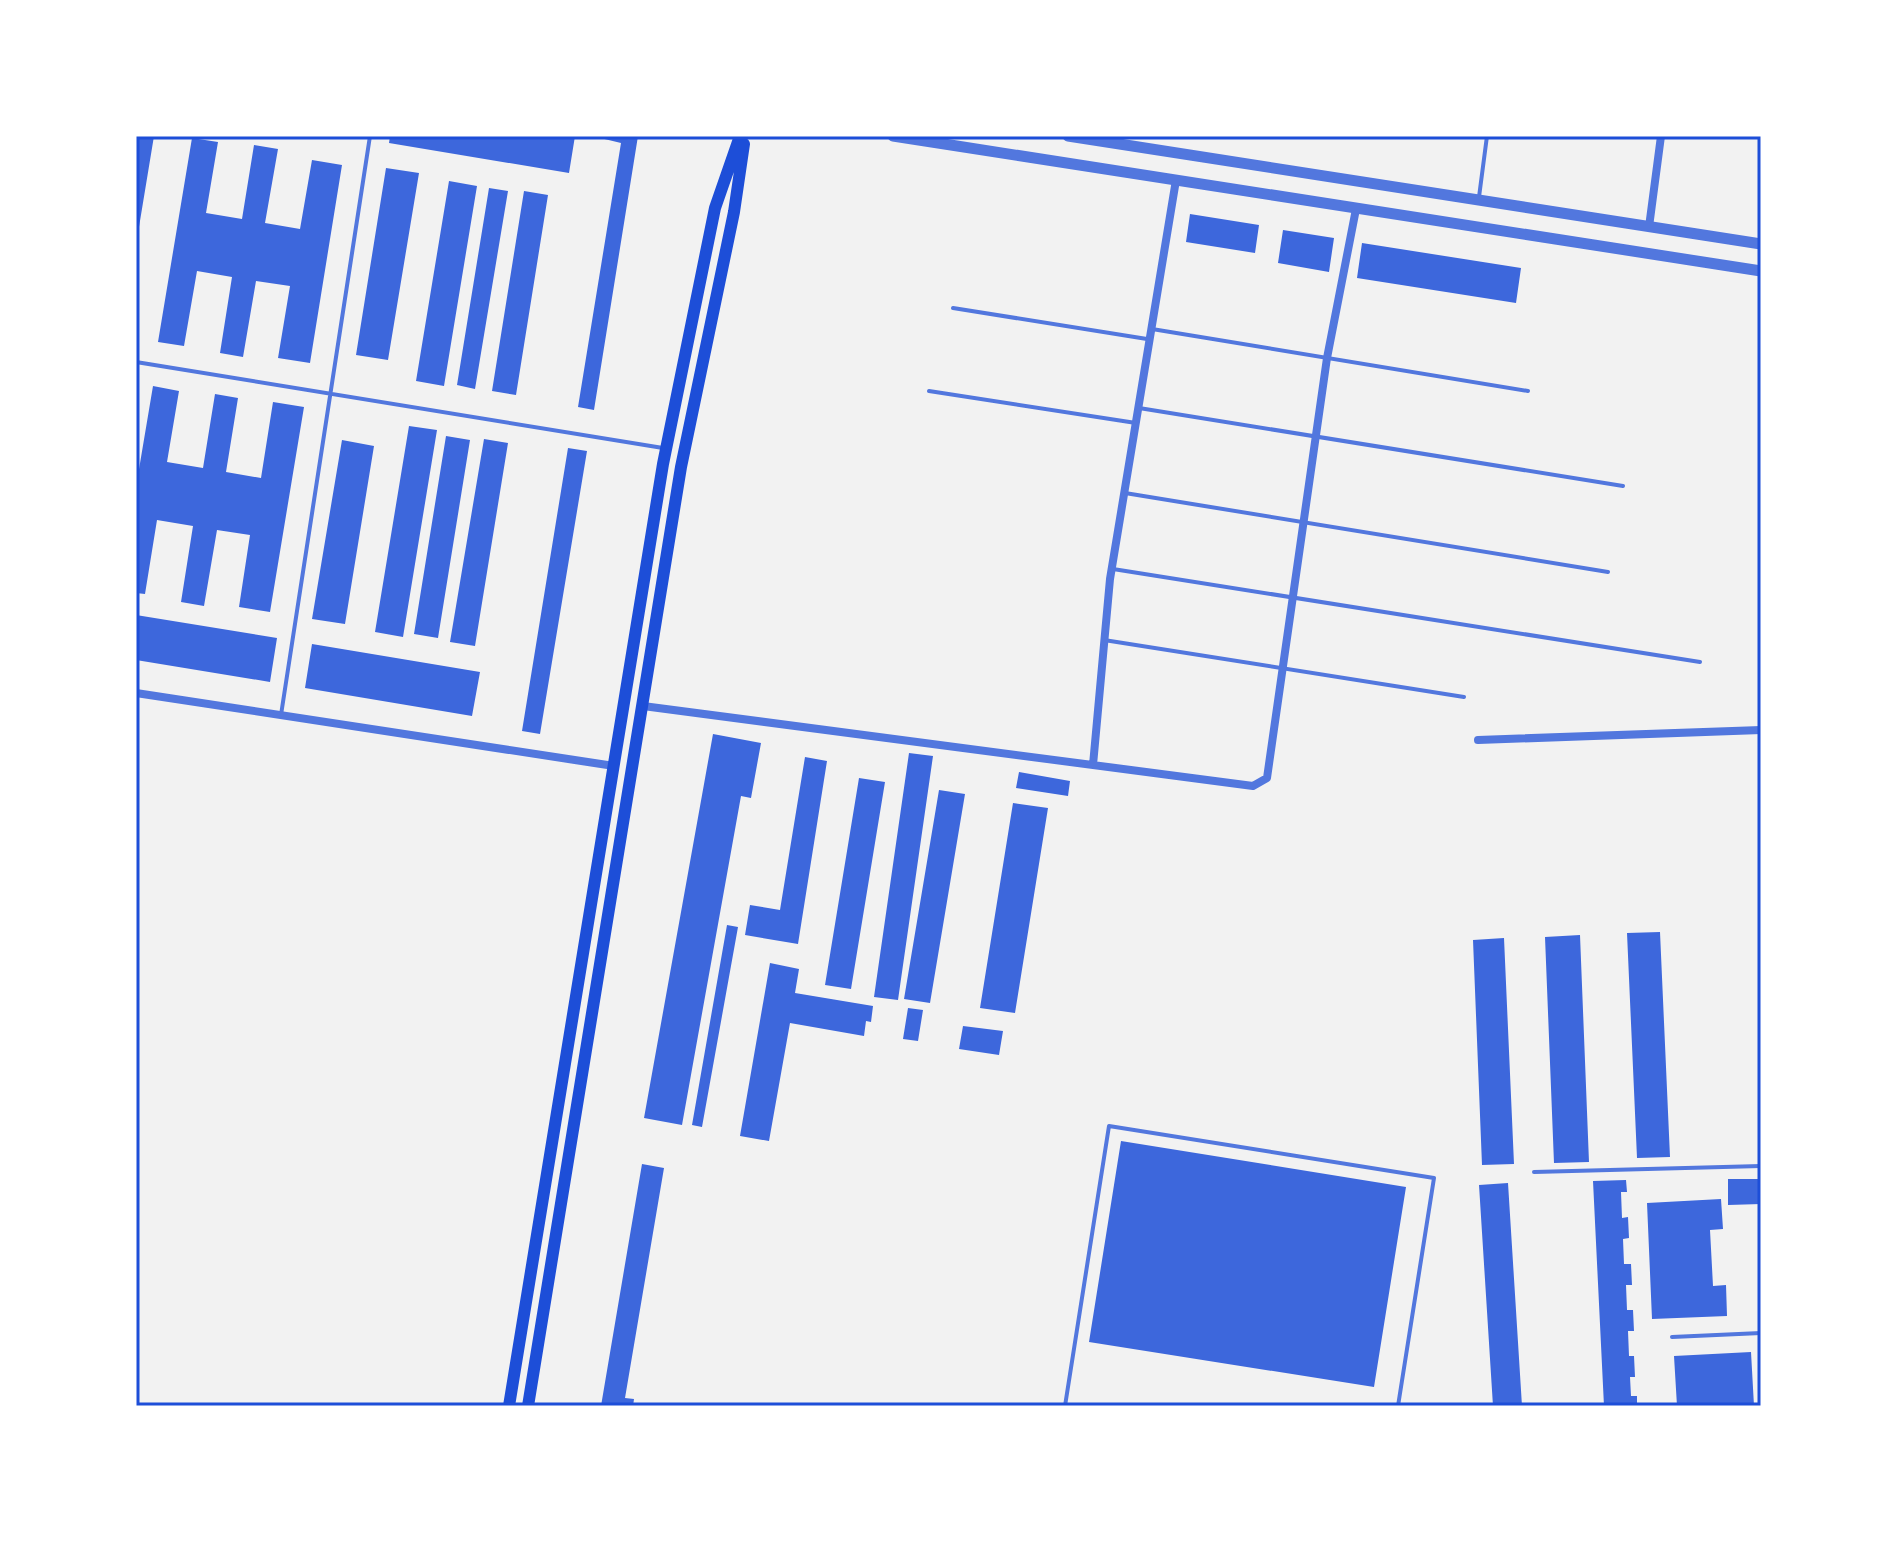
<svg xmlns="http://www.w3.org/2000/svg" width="1897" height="1542" font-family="'PT Sans',sans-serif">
	<rect width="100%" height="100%" fill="#f2f2f2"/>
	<path fill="#3d67dc" d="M 136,136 L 154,136 L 138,233 L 136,233 Z
		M 390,136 L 575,136 L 569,173 L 389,143 Z
		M 592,136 L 638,136 L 594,410 L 578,407 L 621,143 Z
		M 192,138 L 218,142 L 206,213 L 242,219 L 254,145 L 278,149 L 265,223 L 300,229 L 312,160 L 342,165 L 310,363 L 278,358 L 290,286 L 256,281 L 243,357 L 220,353 L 232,277 L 197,271 L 184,346 L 158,342 Z
		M 386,168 L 419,173 L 388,360 L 356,355 Z
		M 449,181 L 477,186 L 444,386 L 416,381 Z
		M 489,188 L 508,191 L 475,389 L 457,385 Z
		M 524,191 L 548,195 L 516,395 L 492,391 Z
		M 1190,214 L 1259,225 L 1255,253 L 1186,242 Z
		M 1283,230 L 1334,238 L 1329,272 L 1278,263 Z
		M 1362,243 L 1521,268 L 1516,303 L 1357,278 Z
		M 153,386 L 179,391 L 167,462 L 203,468 L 215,394 L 238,398 L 226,472 L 261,478 L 273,402 L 304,407 L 270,612 L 239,607 L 250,535 L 217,530 L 204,606 L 181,602 L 193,526 L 157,520 L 145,594 L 136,593 L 136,487 Z
		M 409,426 L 437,430 L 403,637 L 375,632 Z
		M 446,436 L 470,440 L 438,638 L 414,634 Z
		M 484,439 L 508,443 L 475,646 L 450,642 Z
		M 342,440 L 374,446 L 345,624 L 312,619 Z
		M 568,448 L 587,451 L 540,734 L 522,731 Z
		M 136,615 L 277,638 L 270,682 L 136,660 Z
		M 312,644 L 480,672 L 472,716 L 305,688 Z
		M 713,734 L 761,743 L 751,798 L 741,796 L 682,1125 L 644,1118 Z
		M 909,753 L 933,756 L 898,1000 L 874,997 Z
		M 805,757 L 827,761 L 798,944 L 745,935 L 750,905 L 780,910 Z
		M 1019,772 L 1070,781 L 1068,796 L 1016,788 Z
		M 859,778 L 885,782 L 851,989 L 825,985 Z
		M 939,790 L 965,794 L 930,1003 L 904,999 Z
		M 1013,803 L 1048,808 L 1015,1013 L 980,1008 Z
		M 727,925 L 738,927 L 702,1127 L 692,1125 Z
		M 1660,932 L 1670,1157 L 1637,1158 L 1627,933 Z
		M 1580,935 L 1589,1162 L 1554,1163 L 1545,937 Z
		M 1504,938 L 1514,1164 L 1482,1165 L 1473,940 Z
		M 770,963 L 799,969 L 795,993 L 873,1006 L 871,1022 L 866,1021 L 864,1036 L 790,1023 L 769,1141 L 740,1136 Z
		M 908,1008 L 923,1010 L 918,1041 L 903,1039 Z
		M 963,1026 L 1003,1031 L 999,1055 L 959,1049 Z
		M 1121,1141 L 1406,1187 L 1374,1387 L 1089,1342 Z
		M 642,1164 L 664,1168 L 625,1398 L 634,1399 L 633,1406 L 601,1406 Z
		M 1728,1179 L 1761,1179 L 1761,1204 L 1728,1205 Z
		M 1626,1180 L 1627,1192 L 1621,1192 L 1622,1218 L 1628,1217 L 1629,1238 L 1623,1239 L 1624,1264 L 1631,1264 L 1632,1285 L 1626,1285 L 1627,1310 L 1633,1310 L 1634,1331 L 1628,1331 L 1629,1356 L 1634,1356 L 1635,1377 L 1630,1377 L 1631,1396 L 1637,1396 L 1637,1406 L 1604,1406 L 1593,1181 Z
		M 1508,1183 L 1522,1406 L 1493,1406 L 1479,1185 Z
		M 1721,1199 L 1723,1229 L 1710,1230 L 1713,1286 L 1726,1285 L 1727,1316 L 1652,1319 L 1647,1203 Z
		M 1751,1352 L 1754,1406 L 1677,1406 L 1674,1356 Z"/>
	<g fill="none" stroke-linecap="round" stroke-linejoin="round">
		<path stroke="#5277de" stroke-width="4" d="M 1479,197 L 1487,136
			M 953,308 L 1147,339
			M 1152,329 L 1528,391
			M 136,362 L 663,448
			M 929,391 L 1136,423
			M 1139,408 L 1623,486
			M 1125,493 L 1608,572
			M 1113,569 L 1700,662
			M 1104,640 L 1464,697
			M 281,715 L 370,136
			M 1534,1172 L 1761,1166
			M 1672,1337 L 1761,1333
			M 1065,1406 L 1109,1126 L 1434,1178 L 1398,1406"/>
		<path stroke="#5277de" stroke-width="8" d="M 1649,227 L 1661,136
			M 136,693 L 614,766
			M 643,706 L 1253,786 L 1267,778 L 1327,358 L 1356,209
			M 1478,740 L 1761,730
			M 1093,765 L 1110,579 L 1176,180"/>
		<path stroke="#5277de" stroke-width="11" d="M 893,136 L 1761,271
			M 1068,136 L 1761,244"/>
		<path stroke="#1d4ed8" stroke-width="12" d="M 509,1406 L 663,464 L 715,208 L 740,136
			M 528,1406 L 681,467 L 734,212 L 744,144"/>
	</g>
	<rect width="1897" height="1542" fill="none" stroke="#ffffff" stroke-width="276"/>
	<rect x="138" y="138" width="1621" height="1266" fill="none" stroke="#1d4ed8" stroke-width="3"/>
</svg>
